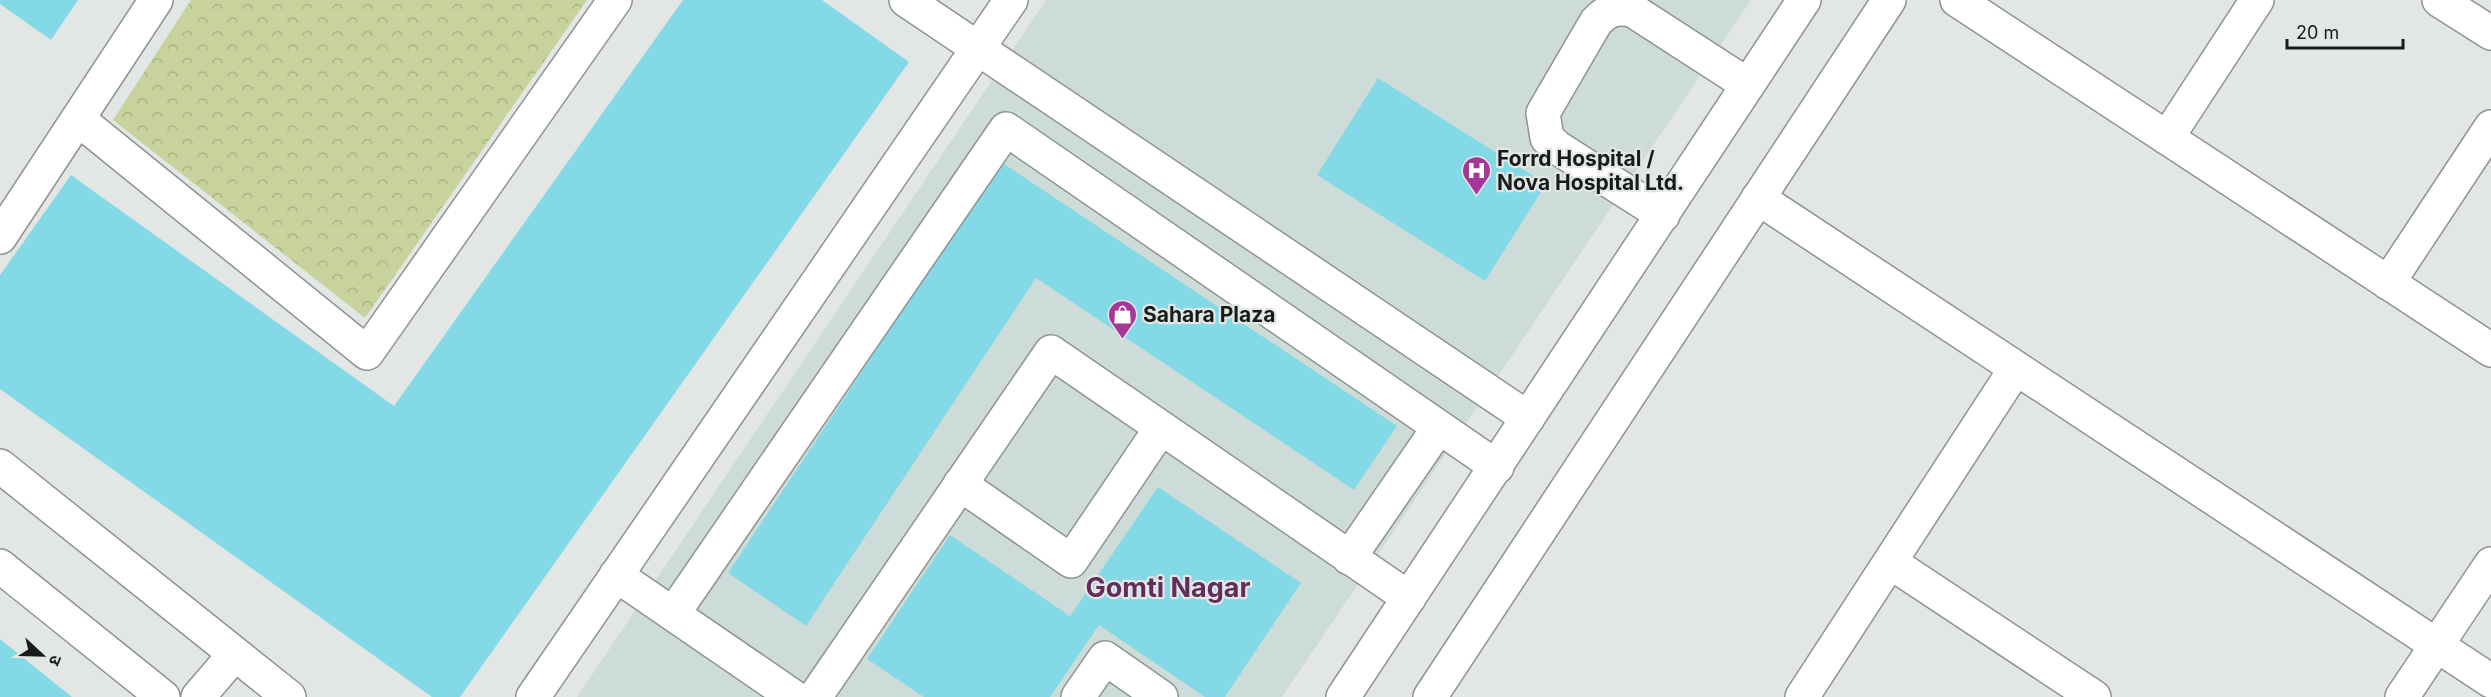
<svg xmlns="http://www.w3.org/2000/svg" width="2491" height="697" font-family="Inter,'Noto Sans Devanagari',sans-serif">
	<defs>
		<pattern id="park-crowns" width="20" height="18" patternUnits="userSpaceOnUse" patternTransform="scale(1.5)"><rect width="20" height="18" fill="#c8d29c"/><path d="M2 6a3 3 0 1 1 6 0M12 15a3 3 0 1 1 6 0" fill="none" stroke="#abb486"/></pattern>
	</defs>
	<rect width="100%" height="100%" fill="#e2e7e6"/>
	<path fill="#cedcd9" d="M 1046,0 L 1751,0 L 1282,697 L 577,697 Z"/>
	<path fill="url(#park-crowns)" d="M 191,0 L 587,0 L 365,318 L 113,120 Z"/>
	<path fill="#84d9e7" d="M 0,0 L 78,0 L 51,40 L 0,4 Z
		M 683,0 L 822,0 L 909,62 L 460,697 L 432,697 L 0,389 L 0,275 L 71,175 L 394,406 Z
		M 1378,78 L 1546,184 L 1485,281 L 1317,175 Z
		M 1001,162 L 1397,426 L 1354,490 L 1036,278 L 806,626 L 728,573 Z
		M 1158,487 L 1301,583 L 1225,697 L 1205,697 L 1099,625 L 1050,697 L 924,697 L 867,659 L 950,535 L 1070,616 Z
		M 0,639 L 72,697 L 0,697 Z"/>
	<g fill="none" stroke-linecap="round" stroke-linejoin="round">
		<defs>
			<path id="minor" d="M 906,0 L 1528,418
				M 1957,0 L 2491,350
				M 2439,0 L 2491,33
				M 78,119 L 367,353 L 615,0
				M 2167,138 L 2257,0
				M 1758,198 L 2491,681
				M 1663,215 L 1558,148 L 1547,138 L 1543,113 L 1596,22 C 1607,10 1616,7 1632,10 L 1748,85
				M 0,237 L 156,0
				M 2388,283 L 2491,127
				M 0,466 L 289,697
				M 960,484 L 1071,561 L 1161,428
				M 1349,558 L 1439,427
				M 1890,562 L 2094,697
				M 0,566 L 163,697
				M 616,575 L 794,697
				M 673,614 L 1006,129 L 1497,467
				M 198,697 L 235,654
				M 533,697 L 1011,0
				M 815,697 L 1051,352 L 1409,598
				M 1078,697 L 1105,658 L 1161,697
				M 1343,697 L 1804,0
				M 1430,697 L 1889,0
				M 1802,697 L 2016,368
				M 2402,697 L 2491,564"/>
		</defs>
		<use href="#minor" stroke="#8e9392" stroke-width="36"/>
		<use href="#minor" stroke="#fff" stroke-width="33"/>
	</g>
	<defs>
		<symbol id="hospital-pin" viewBox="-11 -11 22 30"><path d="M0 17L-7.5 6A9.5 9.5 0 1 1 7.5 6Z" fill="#a43797" stroke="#e2e7e6"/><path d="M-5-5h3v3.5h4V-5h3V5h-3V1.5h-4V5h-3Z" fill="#fff"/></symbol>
		<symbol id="shop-pin" viewBox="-11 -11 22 30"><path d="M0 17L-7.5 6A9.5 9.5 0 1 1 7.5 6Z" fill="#a43797" stroke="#e2e7e6"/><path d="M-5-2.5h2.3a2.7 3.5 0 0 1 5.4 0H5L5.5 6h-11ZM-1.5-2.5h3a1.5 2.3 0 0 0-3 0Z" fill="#fff"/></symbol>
	</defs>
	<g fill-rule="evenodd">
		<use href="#hospital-pin" x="1460" y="154" width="33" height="45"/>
		<use href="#shop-pin" x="1106" y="298" width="33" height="45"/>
	</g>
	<g text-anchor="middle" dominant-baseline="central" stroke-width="4.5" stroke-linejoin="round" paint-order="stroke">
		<g font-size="21" font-weight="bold" fill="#191b1b" stroke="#e2e7e6" text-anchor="start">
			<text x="1497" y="158">Forrd Hospital /<tspan x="1497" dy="24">Nova Hospital Ltd.</tspan></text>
			<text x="1143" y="314">Sahara Plaza</text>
		</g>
		<g font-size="27" font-weight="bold" fill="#632d5b" stroke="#e2e7e6">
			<text x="1168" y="587">Gomti Nagar</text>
		</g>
	</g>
	<g transform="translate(42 655) rotate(112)" stroke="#e2e7e6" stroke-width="4.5" paint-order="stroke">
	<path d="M0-4.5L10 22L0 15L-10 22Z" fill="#191b1b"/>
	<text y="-9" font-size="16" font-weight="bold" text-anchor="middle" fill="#191b1b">उ</text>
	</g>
	<path d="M2287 39v9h116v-9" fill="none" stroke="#191b1b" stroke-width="3"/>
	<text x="2296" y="39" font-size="18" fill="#191b1b" stroke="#e2e7e6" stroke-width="4.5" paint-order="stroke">20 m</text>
</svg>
